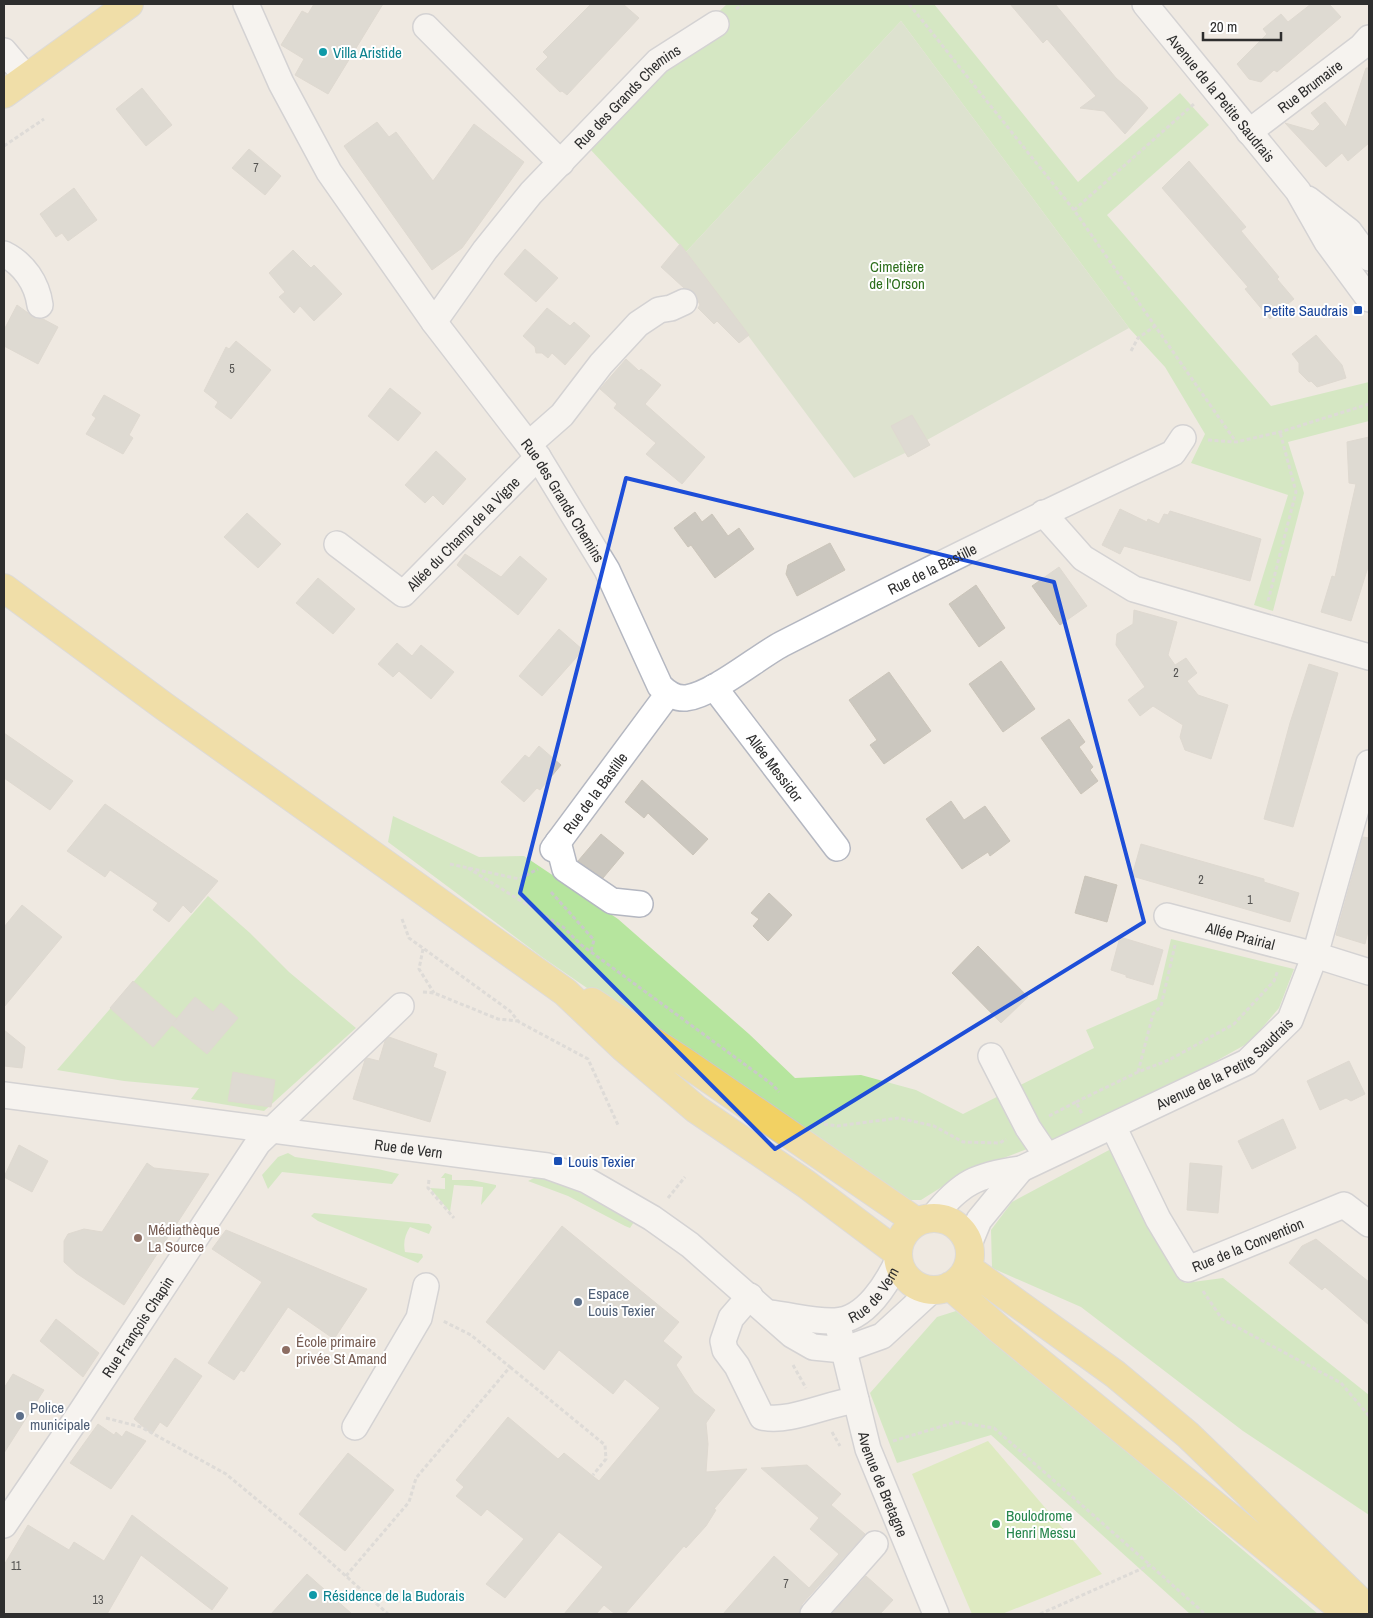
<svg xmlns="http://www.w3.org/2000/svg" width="1373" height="1618" font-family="'Archivo Narrow',sans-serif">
	<rect width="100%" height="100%" fill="#efe9e1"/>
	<path fill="#b6e59e" d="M 727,4 L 934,4 L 1078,182 L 1180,93 L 1209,125 L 1107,215 L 1271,406 L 1369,382 L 1369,421 L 1288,442 L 1304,493 L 1273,611 L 1254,605 L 1288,495 L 1191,463 L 1205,434 L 1165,367 L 1129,328 L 901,21 L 686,252 L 589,148 L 669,59 Z
		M 393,816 L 479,857 L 524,856 L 618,919 L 749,1034 L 795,1078 L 861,1075 L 916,1090 L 963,1114 L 1094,1048 L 1086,1030 L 1157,999 L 1171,939 L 1294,969 L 1279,1008 L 1250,1042 L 1209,1065 L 1056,1138 L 964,1173 L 921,1200 L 902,1200 L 873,1185 L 542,957 L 388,842 Z
		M 208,896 L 250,933 L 289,972 L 356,1028 L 264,1111 L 191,1099 L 199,1088 L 124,1081 L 57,1070 Z
		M 1111,1149 L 1185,1283 L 1223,1278 L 1369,1395 L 1369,1515 L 1243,1431 L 1081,1307 L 992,1268 L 991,1230 L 1012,1202 Z
		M 288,1153 L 295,1157 L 378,1169 L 399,1174 L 392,1184 L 282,1172 L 268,1189 L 262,1175 L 278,1157 Z
		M 445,1173 L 452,1175 L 452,1180 L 472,1180 L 496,1185 L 496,1187 L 481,1205 L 483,1187 L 454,1185 L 450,1212 L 430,1188 L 445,1189 L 445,1178 L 441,1178 Z
		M 538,1176 L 579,1192 L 634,1222 L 630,1228 L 625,1226 L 568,1196 L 528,1181 Z
		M 314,1213 L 429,1224 L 432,1227 L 429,1234 L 410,1227 C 405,1235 403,1242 405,1252 L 422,1254 L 423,1257 L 418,1263 L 318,1221 L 311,1216 Z
		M 956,1311 L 1108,1435 L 1318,1614 L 1190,1614 L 991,1435 L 897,1463 L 870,1393 L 937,1317 Z"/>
	<path fill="#c8d9b8" d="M 901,21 L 1129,328 L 927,440 L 930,445 L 911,456 L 908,457 L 905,453 L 854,478 L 686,252 Z"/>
	<path fill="#c9ec9a" d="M 988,1441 L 1102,1574 L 1002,1614 L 972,1614 L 912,1474 Z"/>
	<path fill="#cbc7bf" stroke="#cbc5ba" d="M 314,4 L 383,4 L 328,94 L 295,75 L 304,59 L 281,45 L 302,11 L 308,14 Z
		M 591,4 L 623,4 L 639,18 L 567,95 L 562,91 L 560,92 L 536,69 L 548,57 L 543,52 Z
		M 1010,4 L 1055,4 L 1116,78 L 1139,98 L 1148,108 L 1125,134 L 1104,111 L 1080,108 L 1096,96 L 1047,39 L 1043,43 Z
		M 1311,4 L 1329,4 L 1341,17 L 1277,72 L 1274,70 L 1261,82 L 1249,79 L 1237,64 L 1267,34 L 1263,29 L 1281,14 L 1288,22 Z
		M 1366,68 L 1369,68 L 1369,143 L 1348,161 L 1342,153 L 1326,167 L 1285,123 L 1313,131 L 1320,124 L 1311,113 L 1325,102 L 1346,127 Z
		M 142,88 L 172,125 L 146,146 L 116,109 Z
		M 377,122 L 389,137 L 396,132 L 433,181 L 474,124 L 524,162 L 462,248 L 432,270 L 344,146 Z
		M 249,149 L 281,176 L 265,195 L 232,168 Z
		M 1189,161 L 1246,227 L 1241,231 L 1279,277 L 1277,279 L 1294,299 L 1270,319 L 1245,289 L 1248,287 L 1162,188 Z
		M 74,188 L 97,220 L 68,241 L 62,233 L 56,237 L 40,214 Z
		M 680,244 L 749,335 L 739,343 L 717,321 L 714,324 L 698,308 L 700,305 L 693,291 L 684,288 L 661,267 Z
		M 525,249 L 558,278 L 536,302 L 504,274 Z
		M 293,250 L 311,268 L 314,265 L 342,294 L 314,321 L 300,306 L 294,313 L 279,297 L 285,292 L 269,273 Z
		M 17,305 L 35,318 L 43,319 L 58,327 L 38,364 L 4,346 L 4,330 Z
		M 547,308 L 570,326 L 574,322 L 590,336 L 565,365 L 552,353 L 548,358 L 542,353 L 536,353 L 535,347 L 523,336 Z
		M 1316,335 L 1342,365 L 1346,378 L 1317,387 L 1311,381 L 1309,382 L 1299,372 L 1299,363 L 1292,354 Z
		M 236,341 L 271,370 L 231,419 L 215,407 L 218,402 L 204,391 L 226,347 L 229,349 Z
		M 626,359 L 639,371 L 641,369 L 661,385 L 645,404 L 705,457 L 682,484 L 646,454 L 656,443 L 614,408 L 617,404 L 600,389 Z
		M 390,388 L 421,413 L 398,441 L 368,416 Z
		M 104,395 L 140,415 L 129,435 L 133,438 L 123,454 L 86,434 L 96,418 L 92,415 Z
		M 912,415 L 930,445 L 908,457 L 891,426 Z
		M 1369,437 L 1369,564 L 1351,621 L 1321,612 L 1332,576 L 1335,577 L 1356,484 L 1349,483 L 1347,442 Z
		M 436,451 L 466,479 L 443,505 L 433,495 L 425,503 L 405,485 Z
		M 1120,509 L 1147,522 L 1148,519 L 1159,524 L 1164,514 L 1168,515 L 1170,511 L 1261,539 L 1250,581 L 1124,546 L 1120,554 L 1102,545 Z
		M 695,512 L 702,522 L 712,514 L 728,536 L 739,528 L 754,549 L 715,578 L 691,545 L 688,547 L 674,528 Z
		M 247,513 L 281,544 L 258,568 L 224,537 Z
		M 830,543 L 845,570 L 797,596 L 786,574 L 788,565 Z
		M 465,554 L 501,577 L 520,556 L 547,579 L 518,615 L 457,565 Z
		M 1059,567 L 1087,606 L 1060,625 L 1032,586 Z
		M 318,578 L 355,609 L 333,634 L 296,603 Z
		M 976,585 L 1005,628 L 979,647 L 949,604 Z
		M 1134,610 L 1177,622 L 1168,655 L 1175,665 L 1186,658 L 1197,673 L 1187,681 L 1198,695 L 1228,705 L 1211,759 L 1185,750 L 1180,737 L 1183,725 L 1153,706 L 1140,716 L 1128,700 L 1145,687 L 1116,645 L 1117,634 L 1133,624 Z
		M 559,629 L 583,650 L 542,696 L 519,676 Z
		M 397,643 L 412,656 L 421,645 L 454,672 L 431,699 L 399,671 L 393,677 L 378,664 Z
		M 1001,661 L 1035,709 L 1003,732 L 969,684 Z
		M 1309,664 L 1338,673 L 1293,827 L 1264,819 L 1290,723 Z
		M 889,672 L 931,731 L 884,764 L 870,745 L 877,740 L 849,700 Z
		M 1069,719 L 1085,742 L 1079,747 L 1093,767 L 1090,770 L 1098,781 L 1081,794 L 1041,738 Z
		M 4,733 L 73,781 L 50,810 L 4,778 Z
		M 539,746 L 561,765 L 540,790 L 537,788 L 524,802 L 501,782 L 525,755 L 529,758 Z
		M 642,780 L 708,839 L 693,855 L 648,813 L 644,818 L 625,802 Z
		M 951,801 L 964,820 L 985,806 L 1010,841 L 990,856 L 988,852 L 962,869 L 926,819 Z
		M 105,804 L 218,881 L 191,913 L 183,905 L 169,922 L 153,910 L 158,903 L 110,870 L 105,877 L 67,851 Z
		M 601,834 L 624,853 L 603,878 L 578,861 Z
		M 1363,837 L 1369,838 L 1369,927 L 1365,944 L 1336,935 Z
		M 1141,844 L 1264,879 L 1264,882 L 1299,893 L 1290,922 L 1132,876 Z
		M 1085,876 L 1117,885 L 1107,922 L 1075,913 Z
		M 769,893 L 792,915 L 768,941 L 753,926 L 759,919 L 751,913 Z
		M 22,905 L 62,937 L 4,1007 L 4,927 Z
		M 1120,937 L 1163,950 L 1153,985 L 1126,977 L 1126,975 L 1111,970 Z
		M 978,946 L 1028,997 L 1001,1023 L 952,973 Z
		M 133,981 L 177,1019 L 173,1023 L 195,997 L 213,1012 L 221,1003 L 238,1018 L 207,1054 L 172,1025 L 153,1047 L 110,1008 Z
		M 4,1030 L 25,1047 L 22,1068 L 4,1066 Z
		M 389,1037 L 437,1054 L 433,1067 L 446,1072 L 430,1122 L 353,1099 L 365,1060 L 367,1058 L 379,1061 L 385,1041 Z
		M 1349,1061 L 1365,1094 L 1351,1101 L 1346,1098 L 1320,1110 L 1307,1081 Z
		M 233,1072 L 275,1080 L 271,1107 L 228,1101 Z
		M 1283,1119 L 1296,1148 L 1252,1169 L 1238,1141 Z
		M 19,1145 L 48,1161 L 32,1192 L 4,1177 Z
		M 147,1163 L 154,1168 L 209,1174 L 124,1305 L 76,1273 L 64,1262 L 64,1241 L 68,1234 L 84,1229 L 102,1232 Z
		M 1190,1163 L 1222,1166 L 1218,1213 L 1187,1210 Z
		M 562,1226 L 679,1322 L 663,1341 L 682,1357 L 676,1365 L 694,1393 L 715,1410 L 706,1423 L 708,1444 L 706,1472 L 747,1469 L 714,1509 L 716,1510 L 706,1526 L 686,1548 L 684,1546 L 625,1614 L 615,1614 L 604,1605 L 596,1614 L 564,1614 L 603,1567 L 559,1532 L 505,1598 L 486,1584 L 524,1539 L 487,1509 L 481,1516 L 456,1496 L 464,1487 L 456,1480 L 508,1417 L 558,1459 L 564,1453 L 599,1481 L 660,1408 L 625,1379 L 613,1394 L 559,1350 L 544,1370 L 486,1322 Z
		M 226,1230 L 367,1289 L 334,1339 L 288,1307 L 244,1372 L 241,1370 L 234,1380 L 208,1363 L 262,1282 L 212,1249 Z
		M 1316,1239 L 1369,1282 L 1369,1325 L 1325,1287 L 1322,1290 L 1289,1263 L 1302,1246 Z
		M 56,1319 L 99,1353 L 83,1377 L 40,1341 Z
		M 175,1358 L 202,1376 L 167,1427 L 160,1422 L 152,1434 L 134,1419 Z
		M 13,1374 L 44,1390 L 4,1453 L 4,1388 Z
		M 98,1424 L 114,1435 L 116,1432 L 122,1437 L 126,1431 L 146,1441 L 111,1489 L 70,1463 Z
		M 348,1453 L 394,1490 L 345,1551 L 299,1514 Z
		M 807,1465 L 841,1494 L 831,1505 L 865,1534 L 802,1604 L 799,1614 L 723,1614 L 774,1556 L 809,1588 L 839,1554 L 810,1529 L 819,1518 L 761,1468 Z
		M 132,1515 L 228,1588 L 212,1610 L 141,1555 L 107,1614 L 4,1614 L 4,1565 L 28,1525 L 69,1550 L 74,1542 L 104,1561 Z
		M 307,1574 L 352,1614 L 271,1614 Z
		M 866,1576 L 893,1600 L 880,1614 L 832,1614 Z"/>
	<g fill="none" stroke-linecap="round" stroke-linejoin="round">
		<defs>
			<g id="minor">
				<path id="s1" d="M 246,4 L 281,83 L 329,172 L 434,322 L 538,457 L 607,570 L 660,686 C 666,692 676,699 686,698 C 714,694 756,658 782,644 C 911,578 1041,514 1173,453 L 1183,438"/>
				<path id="s2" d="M 1145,4 L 1298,191 L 1327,242 L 1369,299"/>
				<path d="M 426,27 L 561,163"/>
				<path d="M 4,51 L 27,78"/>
				<path id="s3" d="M 1249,132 L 1361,47 L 1369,38"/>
				<path d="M 1308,199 L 1349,231 L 1369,258"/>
				<path d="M 4,254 C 24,264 37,283 40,305"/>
				<path id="s4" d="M 434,322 L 485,250 L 531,193 L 658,61 L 716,24"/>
				<path d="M 529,444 L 562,415 L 601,364 L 638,324 L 659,310 L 671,308 L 684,302"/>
				<path d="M 1043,513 L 1083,558 L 1134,589 L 1369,657"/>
				<path id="s5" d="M 337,544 L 403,594 L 538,457"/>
				<path id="s6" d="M 714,687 L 837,848"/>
				<path d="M 558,842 L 565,869 L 612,901 L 640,904"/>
				<path id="s7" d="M 553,849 L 668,694"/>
				<path id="s8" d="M 1167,916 L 1315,955 L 1369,972"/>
				<path d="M 991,1056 L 1028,1128 L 1047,1156"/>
				<path id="s9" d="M 4,1095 L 547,1166 L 586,1180 L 652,1218 L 690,1245 L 792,1335 L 813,1347 L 843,1350 L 882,1336 L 932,1290"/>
				<path id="s10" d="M 1113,1126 L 1158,1219 L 1188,1269 L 1344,1205 L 1369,1224"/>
				<path id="s11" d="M 933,1217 C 961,1182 977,1175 1021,1169 L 1247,1062 L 1290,1020 L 1315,955 L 1369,763"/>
				<path d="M 969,1244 L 979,1220 L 1021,1169"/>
				<path d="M 750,1296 L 731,1318 L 723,1341 L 725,1350 L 737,1366 L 762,1417 C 790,1423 826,1404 856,1400"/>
				<path id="s12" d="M 769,1313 C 791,1315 812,1322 835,1321 C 866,1320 888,1282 899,1258"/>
				<path id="s13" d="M 837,1322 L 868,1449 L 936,1614"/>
				<path d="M 355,1427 L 419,1318 L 426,1286"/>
				<path id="s14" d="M 4,1525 L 81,1412 L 258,1143 L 401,1006"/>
				<path d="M 813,1614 L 875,1544"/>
			</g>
			<path id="major" d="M 4,94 L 129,4
				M 4,588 L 165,707 L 565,992 L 624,1048 L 696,1109 L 806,1184 L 898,1253
				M 592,1002 L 686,1063 L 917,1222
				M898 1254a36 36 0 1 1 72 0a36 36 0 1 1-72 0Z
				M 968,1268 L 1115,1374 L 1188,1435 L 1369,1610
				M 950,1286 L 999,1329 L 1348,1614"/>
		</defs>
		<use href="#minor" stroke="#b4b7c1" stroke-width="28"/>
		<use href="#major" stroke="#c9c9c9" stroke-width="30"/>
		<path stroke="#c9c9c9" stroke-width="3" stroke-dasharray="4 2.5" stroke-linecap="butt" d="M 909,4 L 1074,210 L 1236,442
			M 736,9 L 743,4
			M 4,146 L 44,119
			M 1074,210 L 1195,103
			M 1131,351 L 1138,338 L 1155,326
			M 1208,440 L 1236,442 L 1280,432 L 1369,404
			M 1268,601 L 1296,492 L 1280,432
			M 450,864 L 519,879 L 538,869
			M 468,868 L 563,927 L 580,944 L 773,1085 L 779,1092
			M 551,892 L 594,940 L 591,951
			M 402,919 L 409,938 L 510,1011 L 519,1022 L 588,1059 L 618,1125
			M 423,949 L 419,969 L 434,993
			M 423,992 L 434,993 L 498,1019 L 518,1021
			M 1138,1072 L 1153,1014 L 1161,1006 L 1175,945
			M 1076,1102 L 1138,1072 L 1169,1060 L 1234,1024 L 1274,981 L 1278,970
			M 1049,1116 L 1076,1102 L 1082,1114
			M 824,1124 L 837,1126 L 899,1118 L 934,1126 L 963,1142 L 1000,1143 L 1006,1139
			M 429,1180 L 428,1188 L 454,1218
			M 668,1198 L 685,1177
			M 1203,1291 L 1222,1319 L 1341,1383 L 1369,1416
			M 793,1365 L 806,1388
			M 510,1367 L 605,1445 L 606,1459 L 593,1475
			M 106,1418 L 141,1427 L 226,1474 L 307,1541 L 388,1614
			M 832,1432 L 840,1446
			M 893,1441 L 956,1422 L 994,1428 L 1150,1565
			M 346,1576 L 409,1502 L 416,1478 L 510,1367 L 471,1335 L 443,1321
			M 1040,1614 L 1150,1565 L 1205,1614"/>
		<use href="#minor" stroke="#fff" stroke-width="25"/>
		<use href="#major" stroke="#f2d163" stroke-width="28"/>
	</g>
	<path d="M0 0H1373V1618H0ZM 626,478 L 1054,582 L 1144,922 L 775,1149 L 520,893 Z" fill="#efe9e1" fill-opacity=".55" fill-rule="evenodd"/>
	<path fill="none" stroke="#1d4ed8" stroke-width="4" stroke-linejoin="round" d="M 626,478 L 1054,582 L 1144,922 L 775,1149 L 520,893 Z"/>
	<g fill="#0f9aa8" stroke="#fff" stroke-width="2">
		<circle cx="323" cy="52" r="5"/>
		<circle cx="313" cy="1595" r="5"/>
	</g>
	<g fill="#1a4fb4" stroke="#fff" stroke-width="2">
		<rect x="1353" y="305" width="10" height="10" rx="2.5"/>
		<rect x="553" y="1156" width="10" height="10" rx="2.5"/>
	</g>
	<g fill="#8d6e63" stroke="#fff" stroke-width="2">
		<circle cx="138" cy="1238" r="5"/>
		<circle cx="286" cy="1350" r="5"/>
	</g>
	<g fill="#5c6f8a" stroke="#fff" stroke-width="2">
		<circle cx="578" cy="1302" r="5"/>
		<circle cx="20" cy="1416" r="5"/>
	</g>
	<circle fill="#2e9e5b" stroke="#fff" stroke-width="2" cx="996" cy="1524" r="5"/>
	<g text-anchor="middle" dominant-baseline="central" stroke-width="4" stroke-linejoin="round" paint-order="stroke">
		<g font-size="12" fill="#555452">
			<text x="256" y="168">7</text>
			<text x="232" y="369">5</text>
			<text x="1176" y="673">2</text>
			<text x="1201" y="880">2</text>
			<text x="1250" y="900">1</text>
			<text x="16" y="1566">11</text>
			<text x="786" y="1584">7</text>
			<text x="98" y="1600">13</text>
		</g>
		<g font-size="15" fill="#0d838f" stroke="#fff" text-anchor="start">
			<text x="333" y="52">Villa Aristide</text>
			<text x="323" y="1595">Résidence de la Budorais</text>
		</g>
		<g font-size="15" fill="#2e2e2e" stroke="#fff">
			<text stroke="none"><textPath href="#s3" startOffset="76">Rue Brumaire</textPath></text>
			<text stroke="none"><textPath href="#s2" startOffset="121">Avenue de la Petite Saudrais</textPath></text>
			<text stroke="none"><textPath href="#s4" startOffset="298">Rue des Grands Chemins</textPath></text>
			<text stroke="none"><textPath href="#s1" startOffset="591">Rue des Grands Chemins</textPath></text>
			<text stroke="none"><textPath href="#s5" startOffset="168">Allée du Champ de la Vigne</textPath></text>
			<text stroke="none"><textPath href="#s1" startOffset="1109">Rue de la Bastille</textPath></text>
			<text stroke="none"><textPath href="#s6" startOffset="101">Allée Messidor</textPath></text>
			<text stroke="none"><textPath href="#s7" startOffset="70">Rue de la Bastille</textPath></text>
			<text stroke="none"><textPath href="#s8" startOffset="76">Allée Prairial</textPath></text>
			<text stroke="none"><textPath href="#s11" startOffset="334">Avenue de la Petite Saudrais</textPath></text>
			<text stroke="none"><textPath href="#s9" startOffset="408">Rue de Vern</textPath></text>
			<text stroke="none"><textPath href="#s10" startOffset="226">Rue de la Convention</textPath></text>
			<text stroke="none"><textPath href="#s12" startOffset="115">Rue de Vern</textPath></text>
			<text stroke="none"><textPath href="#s14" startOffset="239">Rue François Chapin</textPath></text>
			<text stroke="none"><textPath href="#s13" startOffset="169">Avenue de Bretagne</textPath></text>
		</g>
		<g font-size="15" fill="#2c6e1b" stroke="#fff">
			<text x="897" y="266">Cimetière<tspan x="897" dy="17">de l'Orson</tspan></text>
		</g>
		<g font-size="15" fill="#164399" stroke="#fff" text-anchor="end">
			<text x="1348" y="310">Petite Saudrais</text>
			<text x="568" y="1161" text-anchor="start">Louis Texier</text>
		</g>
		<g font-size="15" fill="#785e54" stroke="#fff" text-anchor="start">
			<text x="148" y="1229">Médiathèque<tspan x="148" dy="17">La Source</tspan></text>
			<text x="296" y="1341">École primaire<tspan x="296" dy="17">privée St Amand</tspan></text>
		</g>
		<g font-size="15" fill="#4e5e75" stroke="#fff" text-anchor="start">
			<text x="588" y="1293">Espace<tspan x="588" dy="17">Louis Texier</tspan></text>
			<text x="30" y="1407">Police<tspan x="30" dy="17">municipale</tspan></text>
		</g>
		<g font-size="15" fill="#27864d" stroke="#fff" text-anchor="start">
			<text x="1006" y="1515">Boulodrome<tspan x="1006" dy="17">Henri Messu</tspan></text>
		</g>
	</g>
	<rect width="1373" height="1618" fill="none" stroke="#2e2e2e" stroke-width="10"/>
	<path d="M1203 32v8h78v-8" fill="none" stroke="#2e2e2e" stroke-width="2.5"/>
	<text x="1210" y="32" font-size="15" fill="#2e2e2e" stroke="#ffffff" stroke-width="4" paint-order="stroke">20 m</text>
</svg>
